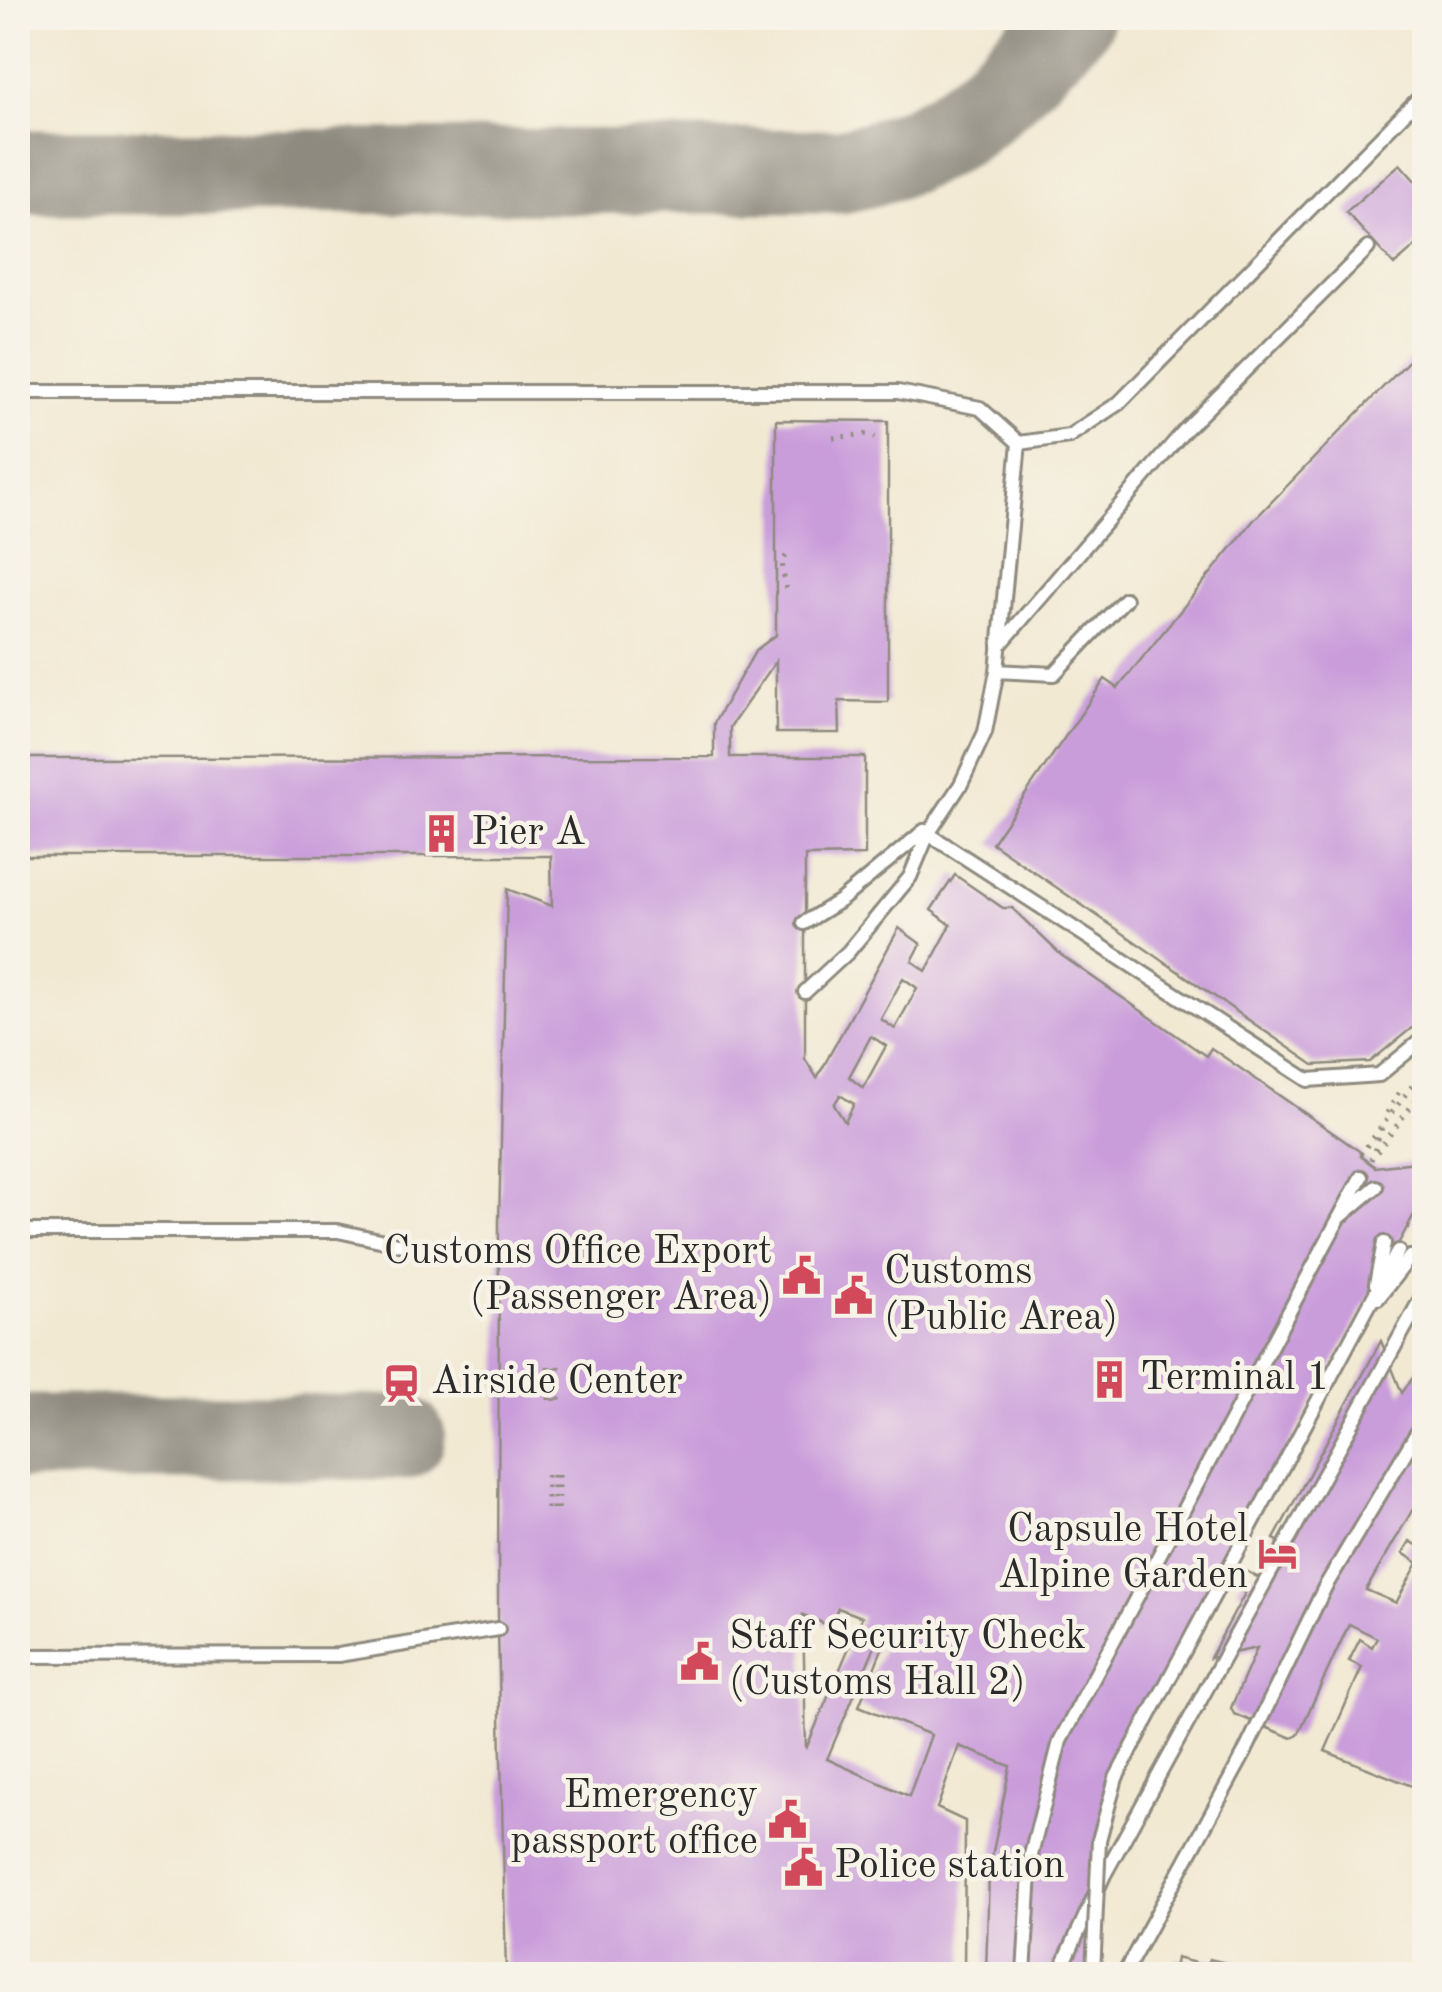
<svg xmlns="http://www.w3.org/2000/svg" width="1442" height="1992" font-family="'Old Standard TT',serif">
	<rect width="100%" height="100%" fill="#f7f3e8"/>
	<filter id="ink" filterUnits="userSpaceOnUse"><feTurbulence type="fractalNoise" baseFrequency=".01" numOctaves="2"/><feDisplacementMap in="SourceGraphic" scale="20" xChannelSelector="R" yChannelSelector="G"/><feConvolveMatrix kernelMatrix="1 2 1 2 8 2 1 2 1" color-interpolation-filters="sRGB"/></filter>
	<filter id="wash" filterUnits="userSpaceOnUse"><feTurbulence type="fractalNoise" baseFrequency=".0048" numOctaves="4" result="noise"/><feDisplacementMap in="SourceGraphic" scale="40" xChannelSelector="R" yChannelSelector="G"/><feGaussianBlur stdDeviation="2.25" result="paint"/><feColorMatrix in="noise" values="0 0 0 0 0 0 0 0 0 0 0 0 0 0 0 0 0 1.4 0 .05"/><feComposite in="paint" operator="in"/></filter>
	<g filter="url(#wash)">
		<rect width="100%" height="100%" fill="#f2e9d3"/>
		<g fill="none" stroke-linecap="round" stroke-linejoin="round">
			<path stroke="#8e8a7f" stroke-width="85" d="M 18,172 L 840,171 C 957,149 992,97 1071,18
				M 18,1437 L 403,1437"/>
		</g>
		<g id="blocks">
			<path fill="#c99cda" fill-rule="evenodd" d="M 1400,164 L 1424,191 L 1424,239 L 1394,265 L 1346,212 Z
				M 1424,345 L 1424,1018 L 1370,1062 L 1314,1065 L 992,843 L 1105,679 L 1118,688 L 1253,521 Z
				M 776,420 L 888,421 L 888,702 L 839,701 L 840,733 L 776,733 L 776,661 L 730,727 L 730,757 L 865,757 L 865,855 L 805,856 L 805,1059 L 817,1078 L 899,928 L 921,944 L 912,961 L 926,971 L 951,925 L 931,910 L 955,875 L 1003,908 L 1012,908 L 1061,955 L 1206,1056 L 1211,1048 L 1362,1153 L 1360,1156 L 1375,1167 L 1424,1161 L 1424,1196 L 1123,1752 L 1105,1805 L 1090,1974 L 986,1974 L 989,1872 L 1010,1766 L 959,1746 L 937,1808 L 965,1821 L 964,1974 L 506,1974 L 498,1629 L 499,1224 L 507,889 L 552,906 L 551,856 L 18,856 L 18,758 L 714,757 L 714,723 L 756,650 L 776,635 ZM 903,978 L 917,988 L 895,1029 L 881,1019 ZM 871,1036 L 886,1046 L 863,1088 L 849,1077 ZM 840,1095 L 854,1104 L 845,1122 L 834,1105 ZM 838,1608 L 862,1617 L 806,1749 L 803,1615 L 830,1626 ZM 883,1627 L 890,1629 L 859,1706 L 931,1735 L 909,1796 L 827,1759 Z
				M 1381,1341 L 1402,1393 L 1424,1362 L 1424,1490 L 1366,1590 L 1396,1603 L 1418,1563 L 1403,1553 L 1410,1541 L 1423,1549 L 1419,1555 L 1424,1552 L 1424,1791 L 1325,1751 L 1362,1667 L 1349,1661 L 1360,1639 L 1372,1647 L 1377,1638 L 1349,1624 L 1298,1735 L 1292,1738 L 1234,1714 L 1231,1708 L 1257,1648 L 1210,1658 L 1245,1593 L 1237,1589 L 1246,1571 L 1265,1581 L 1271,1569 L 1265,1566 L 1284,1544 L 1274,1539 Z
				M 1176,1958 L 1207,1966 L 1209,1959 L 1240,1966 L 1238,1974 L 1173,1974 Z"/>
		</g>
	</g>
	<g filter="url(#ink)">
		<use href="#blocks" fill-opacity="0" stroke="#8e8a7f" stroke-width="2.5"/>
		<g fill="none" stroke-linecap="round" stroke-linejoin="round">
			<defs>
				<path id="service" d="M 18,392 L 898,392 L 980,408 L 1019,443
					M 999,646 L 1184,431 L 1368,248
					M 997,671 L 1054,674 L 1125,599
					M 804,923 L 841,900 L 924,831 L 1308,1080 L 1379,1075 L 1424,1038
					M 805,992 L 848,952 L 910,877 L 928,834 L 961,784 L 985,732 L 997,671 L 1019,443 L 1069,436 L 1119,403 L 1424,93
					M 1339,1218 L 1376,1187
					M 18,1231 L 338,1231 L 435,1252 L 499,1252
					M 1376,1284 L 1384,1243
					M 1378,1298 L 1410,1257
					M 18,1656 L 338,1655 L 498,1629
					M 1099,1840 L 1116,1778 L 1398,1251
					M 1024,1974 L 1031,1855 L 1060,1741 L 1361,1177
					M 1059,1974 L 1104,1875 L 1424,1293
					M 1124,1974 L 1244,1754 L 1325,1587 L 1424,1421"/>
			</defs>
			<use href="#service" stroke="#8e8a7f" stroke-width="18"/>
			<path stroke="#8e8a7f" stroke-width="5" stroke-dasharray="2.5 8" stroke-linecap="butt" d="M 833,438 L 868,434 L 875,438
				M 786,556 L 782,562 L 786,591
				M 1387,1113 L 1401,1088
				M 1377,1152 L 1424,1089
				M 1360,1155 L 1424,1070
				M 1371,1160 L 1382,1128
				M 1408,1226 L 1424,1237
				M 548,1366 L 549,1401
				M 559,1366 L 559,1402
				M 554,1367 L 554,1402
				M 547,1475 L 547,1510
				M 553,1475 L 553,1510
				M 558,1509 L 558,1475"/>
			<use href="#service" stroke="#fff" stroke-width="12"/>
			<defs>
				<path id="service-bridge" d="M 1093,1974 L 1099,1840"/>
			</defs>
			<use href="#service-bridge" stroke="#8e8a7f" stroke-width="18" stroke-linecap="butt"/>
			<use href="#service-bridge" stroke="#fff" stroke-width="12"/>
		</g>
	</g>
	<defs>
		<symbol id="building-bare" viewBox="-9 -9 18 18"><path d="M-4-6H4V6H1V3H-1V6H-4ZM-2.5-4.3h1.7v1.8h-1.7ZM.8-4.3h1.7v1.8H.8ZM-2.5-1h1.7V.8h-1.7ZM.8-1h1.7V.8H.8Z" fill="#d1495b" stroke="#f7f3e8" stroke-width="2.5" paint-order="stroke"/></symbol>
		<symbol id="civic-bare" viewBox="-9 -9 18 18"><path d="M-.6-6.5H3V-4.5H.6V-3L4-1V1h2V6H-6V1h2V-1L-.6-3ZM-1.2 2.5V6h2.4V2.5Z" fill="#d1495b" stroke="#f7f3e8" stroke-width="2.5" paint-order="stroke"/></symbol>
		<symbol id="station-bare" viewBox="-9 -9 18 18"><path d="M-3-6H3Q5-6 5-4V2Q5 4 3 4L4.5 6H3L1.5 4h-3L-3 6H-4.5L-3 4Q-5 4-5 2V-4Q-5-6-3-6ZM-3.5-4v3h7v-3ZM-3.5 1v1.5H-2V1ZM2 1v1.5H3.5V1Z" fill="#d1495b" stroke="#f7f3e8" stroke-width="2.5" paint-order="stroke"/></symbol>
		<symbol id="hotel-bare" viewBox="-9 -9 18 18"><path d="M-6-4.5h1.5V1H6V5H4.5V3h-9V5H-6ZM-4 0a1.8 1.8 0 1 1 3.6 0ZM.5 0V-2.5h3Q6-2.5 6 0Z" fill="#d1495b" stroke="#f7f3e8" stroke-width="2.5" paint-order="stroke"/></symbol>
	</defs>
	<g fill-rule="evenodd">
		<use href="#building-bare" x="414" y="806" width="55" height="55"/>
		<use href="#civic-bare" x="774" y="1248" width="55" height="55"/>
		<use href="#civic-bare" x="826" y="1268" width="55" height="55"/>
		<use href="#building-bare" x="1082" y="1352" width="55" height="55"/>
		<use href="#station-bare" x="374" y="1356" width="55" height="55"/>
		<use href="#hotel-bare" x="1250" y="1526" width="55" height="55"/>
		<use href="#civic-bare" x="672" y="1634" width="55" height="55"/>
		<use href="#civic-bare" x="760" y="1792" width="55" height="55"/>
		<use href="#civic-bare" x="776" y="1840" width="55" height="55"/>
	</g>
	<g text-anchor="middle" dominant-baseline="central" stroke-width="9" stroke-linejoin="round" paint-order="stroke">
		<g font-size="40" fill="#2b2b2b" stroke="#f7f3e8" text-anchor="start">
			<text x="471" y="834">Pier A</text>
			<text x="772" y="1253" text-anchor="end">Customs Office Export<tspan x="772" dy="46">(Passenger Area)</tspan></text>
			<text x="884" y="1273">Customs<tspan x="884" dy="46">(Public Area)</tspan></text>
			<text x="1140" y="1379">Terminal 1</text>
			<text x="431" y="1383">Airside Center</text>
			<text x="1248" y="1531" text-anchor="end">Capsule Hotel<tspan x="1248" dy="46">Alpine Garden</tspan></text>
			<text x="729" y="1638">Staff Security Check<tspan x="729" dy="46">(Customs Hall 2)</tspan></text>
			<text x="758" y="1797" text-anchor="end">Emergency<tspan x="758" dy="46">passport office</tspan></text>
			<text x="834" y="1867">Police station</text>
		</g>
	</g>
	<rect width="1442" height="1992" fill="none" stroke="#f7f3e8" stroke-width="60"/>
</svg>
